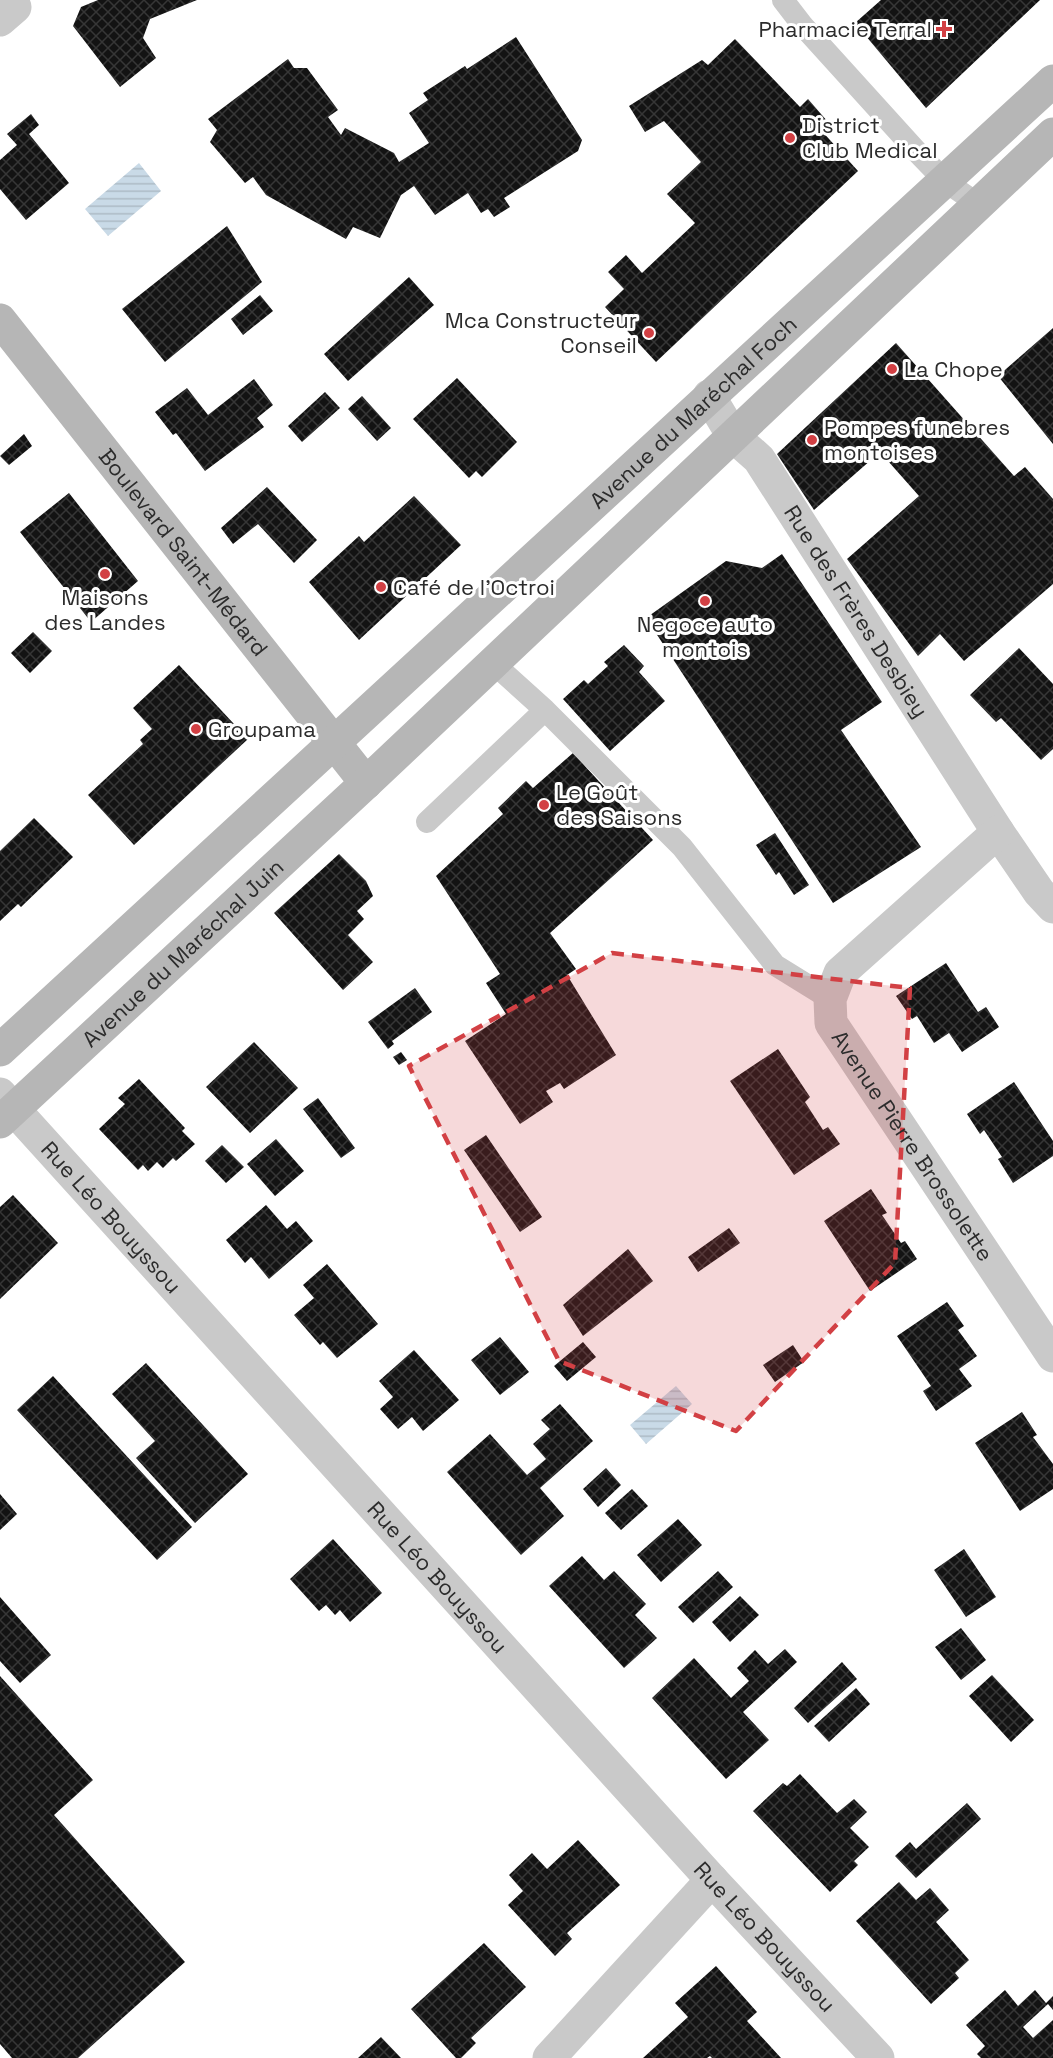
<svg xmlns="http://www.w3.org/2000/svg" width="1053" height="2058" font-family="'Space Grotesk',sans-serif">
	<defs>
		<pattern id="water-rules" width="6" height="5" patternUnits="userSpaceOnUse" patternTransform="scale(1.5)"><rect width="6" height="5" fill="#c9dae7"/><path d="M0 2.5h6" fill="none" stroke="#adbbc6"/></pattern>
		<pattern id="building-cross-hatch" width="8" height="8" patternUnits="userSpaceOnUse" patternTransform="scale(1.5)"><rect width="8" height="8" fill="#131313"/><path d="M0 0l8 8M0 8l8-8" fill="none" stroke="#363636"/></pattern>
	</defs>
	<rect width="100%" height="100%" fill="#fff"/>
	<path fill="url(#water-rules)" d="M 139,163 L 161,191 L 108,236 L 85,209 Z
		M 676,1386 L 692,1404 L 646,1444 L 630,1425 Z"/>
	<path fill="url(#building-cross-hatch)" d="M 98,0 L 197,0 L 150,19 L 143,38 L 156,58 L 120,87 L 73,26 L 81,7 Z
		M 881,0 L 1040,0 L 926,108 L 855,23 Z
		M 516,37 L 582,140 L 578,151 L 504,198 L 510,207 L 494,217 L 488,209 L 481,213 L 468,193 L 435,215 L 414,186 L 401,195 L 380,238 L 353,227 L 346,239 L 266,195 L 253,177 L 245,183 L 210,142 L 217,130 L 208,119 L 288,59 L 294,68 L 307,68 L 338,110 L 328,117 L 341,135 L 345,128 L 394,153 L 399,162 L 429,143 L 409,113 L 428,100 L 423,93 L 465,66 L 467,69 Z
		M 735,39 L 800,107 L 808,99 L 828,122 L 820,129 L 858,171 L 656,362 L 605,307 L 624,289 L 608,272 L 626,255 L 642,273 L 695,223 L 667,194 L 701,162 L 664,121 L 645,132 L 629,106 L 702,60 L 708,65 Z
		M 31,114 L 39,125 L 29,134 L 69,183 L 26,220 L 0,189 L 0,160 L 17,145 L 7,134 Z
		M 227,226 L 262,282 L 165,362 L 122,309 Z
		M 409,277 L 434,305 L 348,381 L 324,354 Z
		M 260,295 L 273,311 L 243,335 L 231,319 Z
		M 1053,328 L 1053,444 L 998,376 Z
		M 896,343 L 1014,476 L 1025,467 L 1053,499 L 1053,584 L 964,661 L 940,634 L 918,656 L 847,559 L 919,496 L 880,452 L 814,510 L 777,454 Z
		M 457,378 L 517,442 L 482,477 L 476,471 L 469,478 L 413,419 Z
		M 254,379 L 273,405 L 257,418 L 264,427 L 205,471 L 176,433 L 173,435 L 155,412 L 187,388 L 208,415 Z
		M 325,392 L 340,408 L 302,442 L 288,426 Z
		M 362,396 L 391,428 L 377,441 L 348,409 Z
		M 24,434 L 32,446 L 9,465 L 0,456 Z
		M 267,487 L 317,540 L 294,563 L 258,524 L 233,544 L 221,528 Z
		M 69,493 L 138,581 L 91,622 L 20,532 Z
		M 414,496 L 461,545 L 359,640 L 309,582 L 359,536 L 364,542 Z
		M 782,554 L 882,702 L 841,730 L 921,847 L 833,903 L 646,618 L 726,561 L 762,568 Z
		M 33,632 L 52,651 L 30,673 L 11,653 Z
		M 624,645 L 644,666 L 639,672 L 665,701 L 610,751 L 563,699 L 584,680 L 588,684 L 608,666 L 604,662 Z
		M 1019,648 L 1053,684 L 1053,749 L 1041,760 L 1001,718 L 996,722 L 970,695 Z
		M 179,665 L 248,739 L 134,845 L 88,795 L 143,744 L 140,740 L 152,729 L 133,708 Z
		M 573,753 L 653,840 L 550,933 L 576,969 L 567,975 L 616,1055 L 564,1089 L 560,1083 L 546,1091 L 553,1102 L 520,1124 L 465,1041 L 506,1014 L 486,983 L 500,974 L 436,876 L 503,814 L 498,808 L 526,781 L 533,788 Z
		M 34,818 L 73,857 L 21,907 L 18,904 L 0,921 L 0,851 Z
		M 775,833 L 809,885 L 794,895 L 779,872 L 776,875 L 756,845 Z
		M 339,854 L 366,881 L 373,896 L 357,911 L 364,919 L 348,935 L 373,962 L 343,990 L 274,913 Z
		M 946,963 L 978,1012 L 986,1007 L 999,1027 L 962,1052 L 949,1033 L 934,1043 L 917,1016 L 912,1019 L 896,996 Z
		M 415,988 L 432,1012 L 392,1041 L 394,1044 L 388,1049 L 368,1022 Z
		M 254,1042 L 298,1088 L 250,1133 L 206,1087 Z
		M 778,1049 L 810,1097 L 805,1102 L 823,1130 L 828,1127 L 840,1144 L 794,1175 L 730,1081 Z
		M 401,1052 L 407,1060 L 399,1065 L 393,1057 Z
		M 139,1079 L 185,1128 L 182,1131 L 195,1144 L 176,1161 L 173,1158 L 163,1168 L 157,1162 L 148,1171 L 143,1165 L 138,1170 L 99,1129 L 125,1104 L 118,1098 Z
		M 1014,1082 L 1053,1141 L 1053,1156 L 1013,1183 L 998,1159 L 1002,1157 L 984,1130 L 980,1134 L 967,1114 Z
		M 318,1098 L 355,1148 L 341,1158 L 303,1109 Z
		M 486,1135 L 542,1217 L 520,1232 L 464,1150 Z
		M 276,1139 L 304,1171 L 275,1196 L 247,1164 Z
		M 222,1145 L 244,1167 L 226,1183 L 205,1161 Z
		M 871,1189 L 887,1213 L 882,1215 L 901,1243 L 905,1241 L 917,1259 L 870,1291 L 824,1221 Z
		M 13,1195 L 58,1243 L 0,1299 L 0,1207 Z
		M 266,1205 L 287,1229 L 296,1221 L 313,1241 L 269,1279 L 251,1257 L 245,1263 L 226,1240 Z
		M 729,1228 L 740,1243 L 698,1272 L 688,1257 Z
		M 628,1249 L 653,1281 L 583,1336 L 563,1305 Z
		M 327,1264 L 378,1324 L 337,1358 L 323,1342 L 320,1345 L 294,1315 L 314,1298 L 303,1285 Z
		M 947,1302 L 964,1326 L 958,1330 L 977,1356 L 959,1369 L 972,1386 L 936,1411 L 923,1391 L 931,1386 L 897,1336 Z
		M 500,1337 L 529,1372 L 500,1395 L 471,1360 Z
		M 583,1342 L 596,1357 L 567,1381 L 554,1366 Z
		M 793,1345 L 804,1362 L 775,1382 L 763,1365 Z
		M 414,1350 L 459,1400 L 423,1431 L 412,1417 L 398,1429 L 380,1409 L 393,1397 L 379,1381 Z
		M 146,1363 L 248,1474 L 195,1523 L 136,1458 L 155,1441 L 112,1394 Z
		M 53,1376 L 192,1527 L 157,1560 L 17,1410 Z
		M 560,1404 L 593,1441 L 540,1488 L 564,1516 L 521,1555 L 447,1472 L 490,1434 L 527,1475 L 546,1459 L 533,1444 L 550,1429 L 541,1420 Z
		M 1022,1412 L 1037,1435 L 1033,1437 L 1053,1464 L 1053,1489 L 1020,1511 L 975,1443 Z
		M 606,1468 L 621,1485 L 598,1507 L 583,1489 Z
		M 632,1489 L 648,1506 L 621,1530 L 605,1513 Z
		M 0,1494 L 17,1514 L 0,1530 Z
		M 678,1519 L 702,1545 L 661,1582 L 637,1555 Z
		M 333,1539 L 382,1593 L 350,1622 L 340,1610 L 335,1615 L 326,1605 L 319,1611 L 290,1579 Z
		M 964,1549 L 996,1597 L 966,1617 L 934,1570 Z
		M 582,1556 L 604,1580 L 614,1571 L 646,1604 L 635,1615 L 657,1638 L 624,1668 L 549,1586 Z
		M 718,1571 L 733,1587 L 693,1623 L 678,1607 Z
		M 740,1596 L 759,1615 L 730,1642 L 712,1622 Z
		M 0,1597 L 51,1655 L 20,1683 L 0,1661 Z
		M 961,1628 L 986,1660 L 961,1680 L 935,1647 Z
		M 785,1649 L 797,1662 L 743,1712 L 769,1740 L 726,1779 L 652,1698 L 694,1658 L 731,1698 L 749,1681 L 737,1668 L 755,1650 L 768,1664 Z
		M 842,1662 L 857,1679 L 808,1723 L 794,1708 Z
		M 992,1675 L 1034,1720 L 1011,1742 L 969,1696 Z
		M 0,1676 L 93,1780 L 54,1815 L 185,1962 L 78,2058 L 12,2058 L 0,2044 Z
		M 856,1688 L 870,1704 L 829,1742 L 814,1726 Z
		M 800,1774 L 837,1813 L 854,1799 L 867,1812 L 850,1828 L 869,1847 L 854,1861 L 858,1865 L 830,1892 L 753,1811 L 783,1783 L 787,1786 Z
		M 967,1803 L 981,1819 L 916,1878 L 895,1856 L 910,1842 L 916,1849 Z
		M 578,1840 L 620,1885 L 567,1933 L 572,1939 L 555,1956 L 508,1905 L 523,1891 L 509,1875 L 532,1853 L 547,1869 Z
		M 899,1882 L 916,1900 L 930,1888 L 949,1910 L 936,1922 L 969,1960 L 955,1973 L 959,1978 L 931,2004 L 856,1921 Z
		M 484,1943 L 526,1987 L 471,2038 L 476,2043 L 461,2058 L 456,2058 L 411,2009 Z
		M 716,1966 L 757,2012 L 747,2021 L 781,2058 L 712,2058 L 710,2056 L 707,2058 L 643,2058 L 688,2017 L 675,2003 Z
		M 1005,1990 L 1018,2006 L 1035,1990 L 1046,2003 L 1053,1996 L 1053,2010 L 1048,2004 L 1023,2027 L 1033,2038 L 1053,2020 L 1053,2058 L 981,2058 L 977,2054 L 985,2046 L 966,2025 Z
		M 381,2037 L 401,2058 L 358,2058 Z"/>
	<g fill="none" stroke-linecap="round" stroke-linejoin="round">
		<path stroke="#c9c9c9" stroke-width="22" d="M 783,0 L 803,26 L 919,154 L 946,182 L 978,204
			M 493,663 L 545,710 L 682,847 L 775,965 L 830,999
			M 427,822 L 545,710"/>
		<g stroke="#c9c9c9" stroke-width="33">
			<path d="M 0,20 L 15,7 L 11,0"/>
			<path id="s1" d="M 709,396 L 733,436 L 759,459 L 998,832 L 1039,892 L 1053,907"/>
			<path id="s2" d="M 998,832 L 840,973 L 830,999 L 831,1023 L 1053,1356"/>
			<path id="s3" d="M 0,1094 L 712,1880 L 878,2058"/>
			<path d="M 549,2058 L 712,1880"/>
		</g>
		<g stroke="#b6b6b6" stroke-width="33">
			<path id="s4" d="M 0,320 L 366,783"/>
			<path id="s5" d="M 0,1050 C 351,727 702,404 1053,81"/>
			<path id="s6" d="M 0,1122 L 366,783 L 1053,134"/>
		</g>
	</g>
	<path fill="#d24044" fill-opacity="0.2" stroke="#d24044" stroke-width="4.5" stroke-dasharray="12 8" stroke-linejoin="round" d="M 612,953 L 910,988 L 895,1263 L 736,1431 L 559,1361 L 409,1066 Z"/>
	<g fill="#d24044" stroke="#fff" stroke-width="2">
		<path d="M941 20h6v6h6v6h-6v6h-6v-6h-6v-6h6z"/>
		<circle cx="790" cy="138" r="6"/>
		<circle cx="649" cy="333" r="6"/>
		<circle cx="892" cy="369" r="6"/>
		<circle cx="812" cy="440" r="6"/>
		<circle cx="105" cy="574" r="6"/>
		<circle cx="381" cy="587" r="6"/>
		<circle cx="705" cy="601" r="6"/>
		<circle cx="196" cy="729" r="6"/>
		<circle cx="544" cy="805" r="6"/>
	</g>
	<g text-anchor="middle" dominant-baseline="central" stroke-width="6" stroke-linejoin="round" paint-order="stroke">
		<g font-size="22" fill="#2c2c2c" stroke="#fff" text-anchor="start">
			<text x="932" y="29" text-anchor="end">Pharmacie Terral</text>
			<text x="802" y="125">District<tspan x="802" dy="25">Club Medical</tspan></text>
			<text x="637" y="320" text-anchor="end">Mca Constructeur<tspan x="637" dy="25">Conseil</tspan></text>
			<text x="904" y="369">La Chope</text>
			<text x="824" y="427">Pompes funebres<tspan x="824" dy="25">montoises</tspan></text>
			<text x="393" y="587">Café de l'Octroi</text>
			<text x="105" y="597" text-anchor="middle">Maisons<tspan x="105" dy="25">des Landes</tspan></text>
			<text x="705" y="624" text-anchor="middle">Negoce auto<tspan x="705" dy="25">montois</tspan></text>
			<text x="208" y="729">Groupama</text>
			<text x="556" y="792">Le Goût<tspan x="556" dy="25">des Saisons</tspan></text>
		</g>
		<g font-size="22" fill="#2c2c2c" stroke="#fff">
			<text stroke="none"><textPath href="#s5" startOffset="942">Avenue du Maréchal Foch</textPath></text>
			<text stroke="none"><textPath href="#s4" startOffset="296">Boulevard Saint-Médard</textPath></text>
			<text stroke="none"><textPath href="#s1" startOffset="262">Rue des Frères Desbiey</textPath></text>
			<text stroke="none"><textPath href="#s6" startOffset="249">Avenue du Maréchal Juin</textPath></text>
			<text stroke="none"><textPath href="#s2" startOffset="411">Avenue Pierre Brossolette</textPath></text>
			<text stroke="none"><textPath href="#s3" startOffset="166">Rue Léo Bouyssou</textPath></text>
			<text stroke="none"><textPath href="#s3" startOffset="652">Rue Léo Bouyssou</textPath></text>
			<text stroke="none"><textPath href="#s3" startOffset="1138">Rue Léo Bouyssou</textPath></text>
		</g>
	</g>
</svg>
